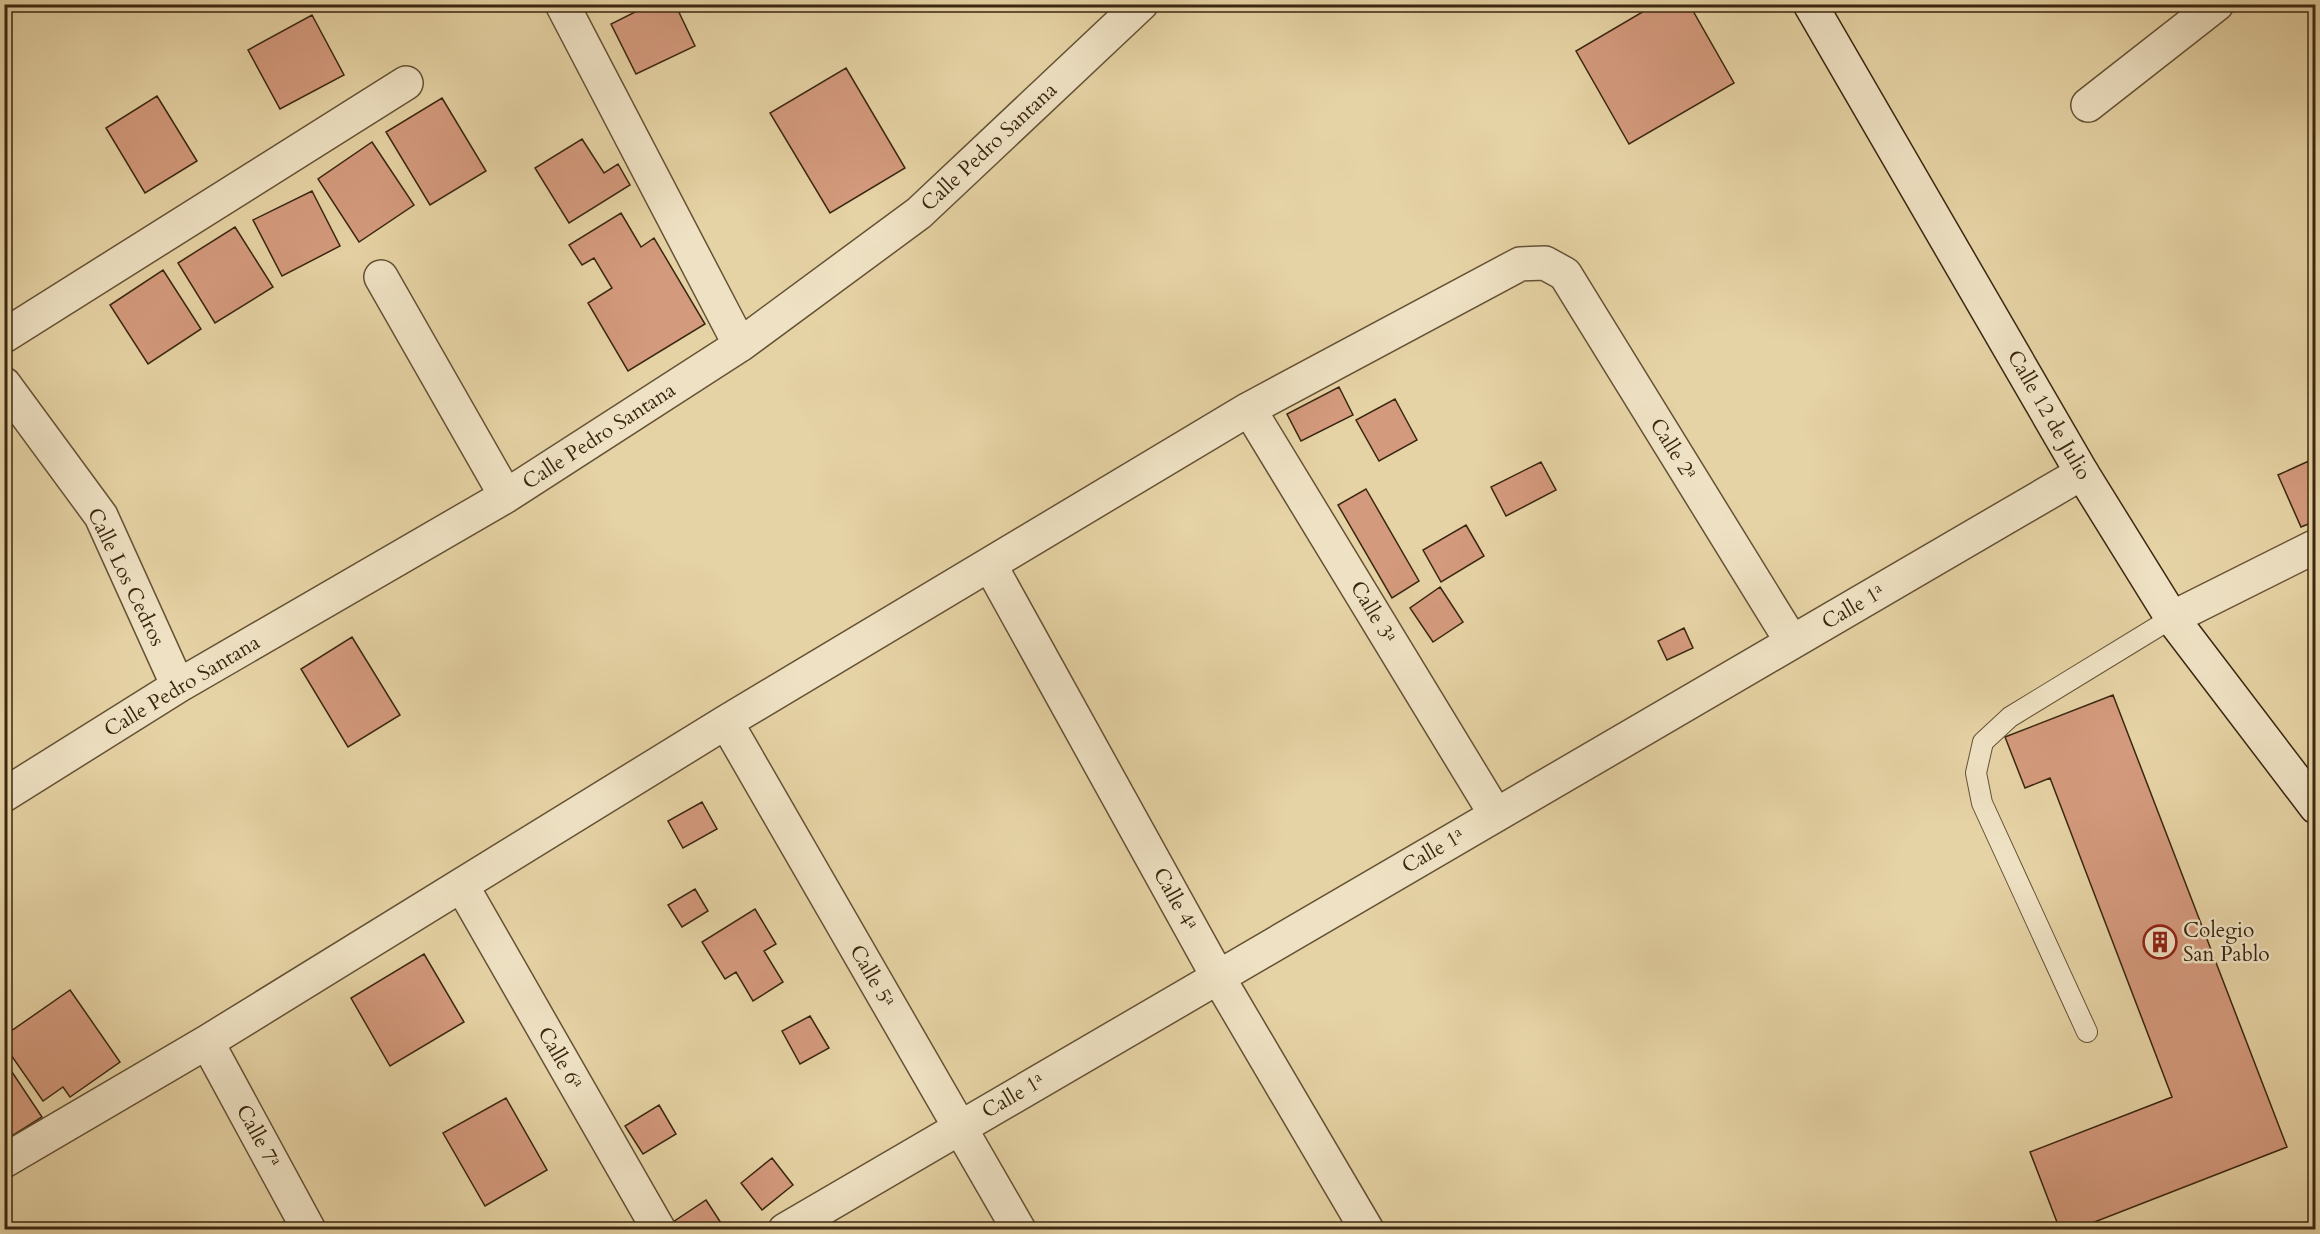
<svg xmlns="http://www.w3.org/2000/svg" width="2320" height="1234" font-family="Cardo,serif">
	<rect width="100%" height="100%" fill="#e6d3a5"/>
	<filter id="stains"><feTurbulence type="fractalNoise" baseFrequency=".00333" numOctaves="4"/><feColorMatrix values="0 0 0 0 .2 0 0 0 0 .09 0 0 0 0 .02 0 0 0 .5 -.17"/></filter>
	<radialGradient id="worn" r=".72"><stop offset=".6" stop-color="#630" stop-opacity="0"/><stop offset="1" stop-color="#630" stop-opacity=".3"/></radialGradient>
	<path fill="#d49a7d" stroke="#3a2710" stroke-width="1.5" d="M 651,4 L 675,4 L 695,46 L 636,74 L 611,24 Z
		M 1656,4 L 1689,4 L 1734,83 L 1629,144 L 1576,51 Z
		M 312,15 L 344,75 L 280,109 L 248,50 Z
		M 846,68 L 905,168 L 830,213 L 770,113 Z
		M 157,96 L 197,161 L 145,193 L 106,128 Z
		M 442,98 L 486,171 L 430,205 L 386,132 Z
		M 582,139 L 604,173 L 618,164 L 630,185 L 569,223 L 535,168 Z
		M 372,142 L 414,205 L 359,242 L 318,179 Z
		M 312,191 L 340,246 L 282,276 L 253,220 Z
		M 621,213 L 641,247 L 654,238 L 705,324 L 628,371 L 588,303 L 612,288 L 594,258 L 582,265 L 569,245 Z
		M 235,227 L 273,287 L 215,323 L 178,263 Z
		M 163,270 L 201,329 L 148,364 L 110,305 Z
		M 1339,387 L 1353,415 L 1301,441 L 1287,414 Z
		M 1395,399 L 1417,440 L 1379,461 L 1356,420 Z
		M 2311,460 L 2316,469 L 2316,521 L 2301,527 L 2278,475 Z
		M 1541,462 L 1556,490 L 1506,516 L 1491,487 Z
		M 1366,489 L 1419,581 L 1392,598 L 1338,505 Z
		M 1466,525 L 1484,556 L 1441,582 L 1423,550 Z
		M 1440,587 L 1463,622 L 1433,642 L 1410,608 Z
		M 1684,628 L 1693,648 L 1667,660 L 1658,641 Z
		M 352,637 L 400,715 L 348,747 L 301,669 Z
		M 2113,695 L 2287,1147 L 2074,1230 L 2060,1230 L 2030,1152 L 2172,1097 L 2050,778 L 2025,788 L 2005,737 Z
		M 702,802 L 717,829 L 683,848 L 668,821 Z
		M 695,889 L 708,911 L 682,927 L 668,905 Z
		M 755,909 L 776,944 L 764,951 L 783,982 L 753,1001 L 736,972 L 725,979 L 702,942 Z
		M 424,954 L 464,1022 L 390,1066 L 351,998 Z
		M 70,990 L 120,1062 L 70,1097 L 63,1087 L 43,1101 L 4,1045 L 4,1036 Z
		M 810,1016 L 829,1048 L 800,1064 L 782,1031 Z
		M 4,1060 L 42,1117 L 4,1141 Z
		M 506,1098 L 547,1170 L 485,1206 L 443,1133 Z
		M 659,1105 L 676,1134 L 643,1154 L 625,1126 Z
		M 772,1158 L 793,1185 L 762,1210 L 741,1183 Z
		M 706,1200 L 723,1226 L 717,1230 L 678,1230 L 673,1222 Z"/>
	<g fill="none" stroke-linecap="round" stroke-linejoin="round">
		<defs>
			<path id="lane" d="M 2087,1032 L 1982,803 L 1976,773 L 1983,742 L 2010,717 L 2172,618"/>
			<path id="street" d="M 562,4 L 740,345
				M 2088,105 L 2217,4
				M 381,277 L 506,496
				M 4,336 L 406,83
				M 4,384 L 101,516 L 178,686
				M 1249,409 L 1496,815
				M 990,565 L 1218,977 L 1367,1230
				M 2172,618 L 2316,546
				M 726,722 L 1019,1230
				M 4,795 L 178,686 L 506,496 L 740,345 L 919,213 L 1141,4
				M 462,886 L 659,1230
				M 207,1042 L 309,1230
				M 4,1161 L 207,1042 L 726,722 L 1249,409 L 1520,264 L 1545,263 L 1565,274 L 1792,642
				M 785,1230 L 2082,473"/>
			<path id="secondary" d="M 1810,4 L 2082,473 L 2172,618 L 2316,807"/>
		</defs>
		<use href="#lane" stroke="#655235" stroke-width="22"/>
		<use href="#street" stroke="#655235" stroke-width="36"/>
		<use href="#secondary" stroke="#3a2710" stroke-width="36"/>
		<use href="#lane" stroke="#efe2c4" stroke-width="20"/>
		<use href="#street" stroke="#efe2c4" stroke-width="33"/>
		<use href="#secondary" stroke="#efe2c4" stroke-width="33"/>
	</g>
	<defs>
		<symbol id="building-ring" viewBox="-11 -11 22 22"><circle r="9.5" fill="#efe2c4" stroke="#8f2418" stroke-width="1.5"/><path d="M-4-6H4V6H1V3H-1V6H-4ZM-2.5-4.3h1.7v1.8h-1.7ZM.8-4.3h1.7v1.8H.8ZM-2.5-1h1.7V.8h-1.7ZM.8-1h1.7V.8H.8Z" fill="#8f2418"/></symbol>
	</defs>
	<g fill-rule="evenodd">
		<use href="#building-ring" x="2141" y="923" width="38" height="38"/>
	</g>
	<g text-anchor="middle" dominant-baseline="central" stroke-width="5" stroke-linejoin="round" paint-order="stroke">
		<g font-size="21" fill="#3a2710" stroke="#efe2c4">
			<text transform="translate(989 147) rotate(-43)">Calle Pedro Santana</text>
			<text transform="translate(2049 415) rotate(60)">Calle 12 de Julio</text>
			<text transform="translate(599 436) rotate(-33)">Calle Pedro Santana</text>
			<text transform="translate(1673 449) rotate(58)">Calle 2ª</text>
			<text transform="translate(126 577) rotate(64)">Calle Los Cedros</text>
			<text transform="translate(1853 607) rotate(-30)">Calle 1ª</text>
			<text transform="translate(1373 612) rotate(59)">Calle 3ª</text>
			<text transform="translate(182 686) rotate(-31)">Calle Pedro Santana</text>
			<text transform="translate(1433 851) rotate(-30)">Calle 1ª</text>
			<text transform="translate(1175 899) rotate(61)">Calle 4ª</text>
			<text transform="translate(872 976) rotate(60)">Calle 5ª</text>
			<text transform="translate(560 1058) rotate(60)">Calle 6ª</text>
			<text transform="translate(1013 1096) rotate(-30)">Calle 1ª</text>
			<text transform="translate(258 1136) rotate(61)">Calle 7ª</text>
		</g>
		<g font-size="21" fill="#3a2710" stroke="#efe2c4" text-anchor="start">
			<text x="2183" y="930">Colegio<tspan x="2183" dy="24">San Pablo</tspan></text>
		</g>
	</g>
	<rect width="2320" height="1234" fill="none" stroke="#e6d3a5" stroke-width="24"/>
	<rect x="6" y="6" width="2308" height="1222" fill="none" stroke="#3a2710" stroke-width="3"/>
	<rect x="12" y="12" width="2296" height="1210" fill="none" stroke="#3a2710" stroke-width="1.5"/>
	<rect width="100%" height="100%" filter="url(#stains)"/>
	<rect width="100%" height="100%" fill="url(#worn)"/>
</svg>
